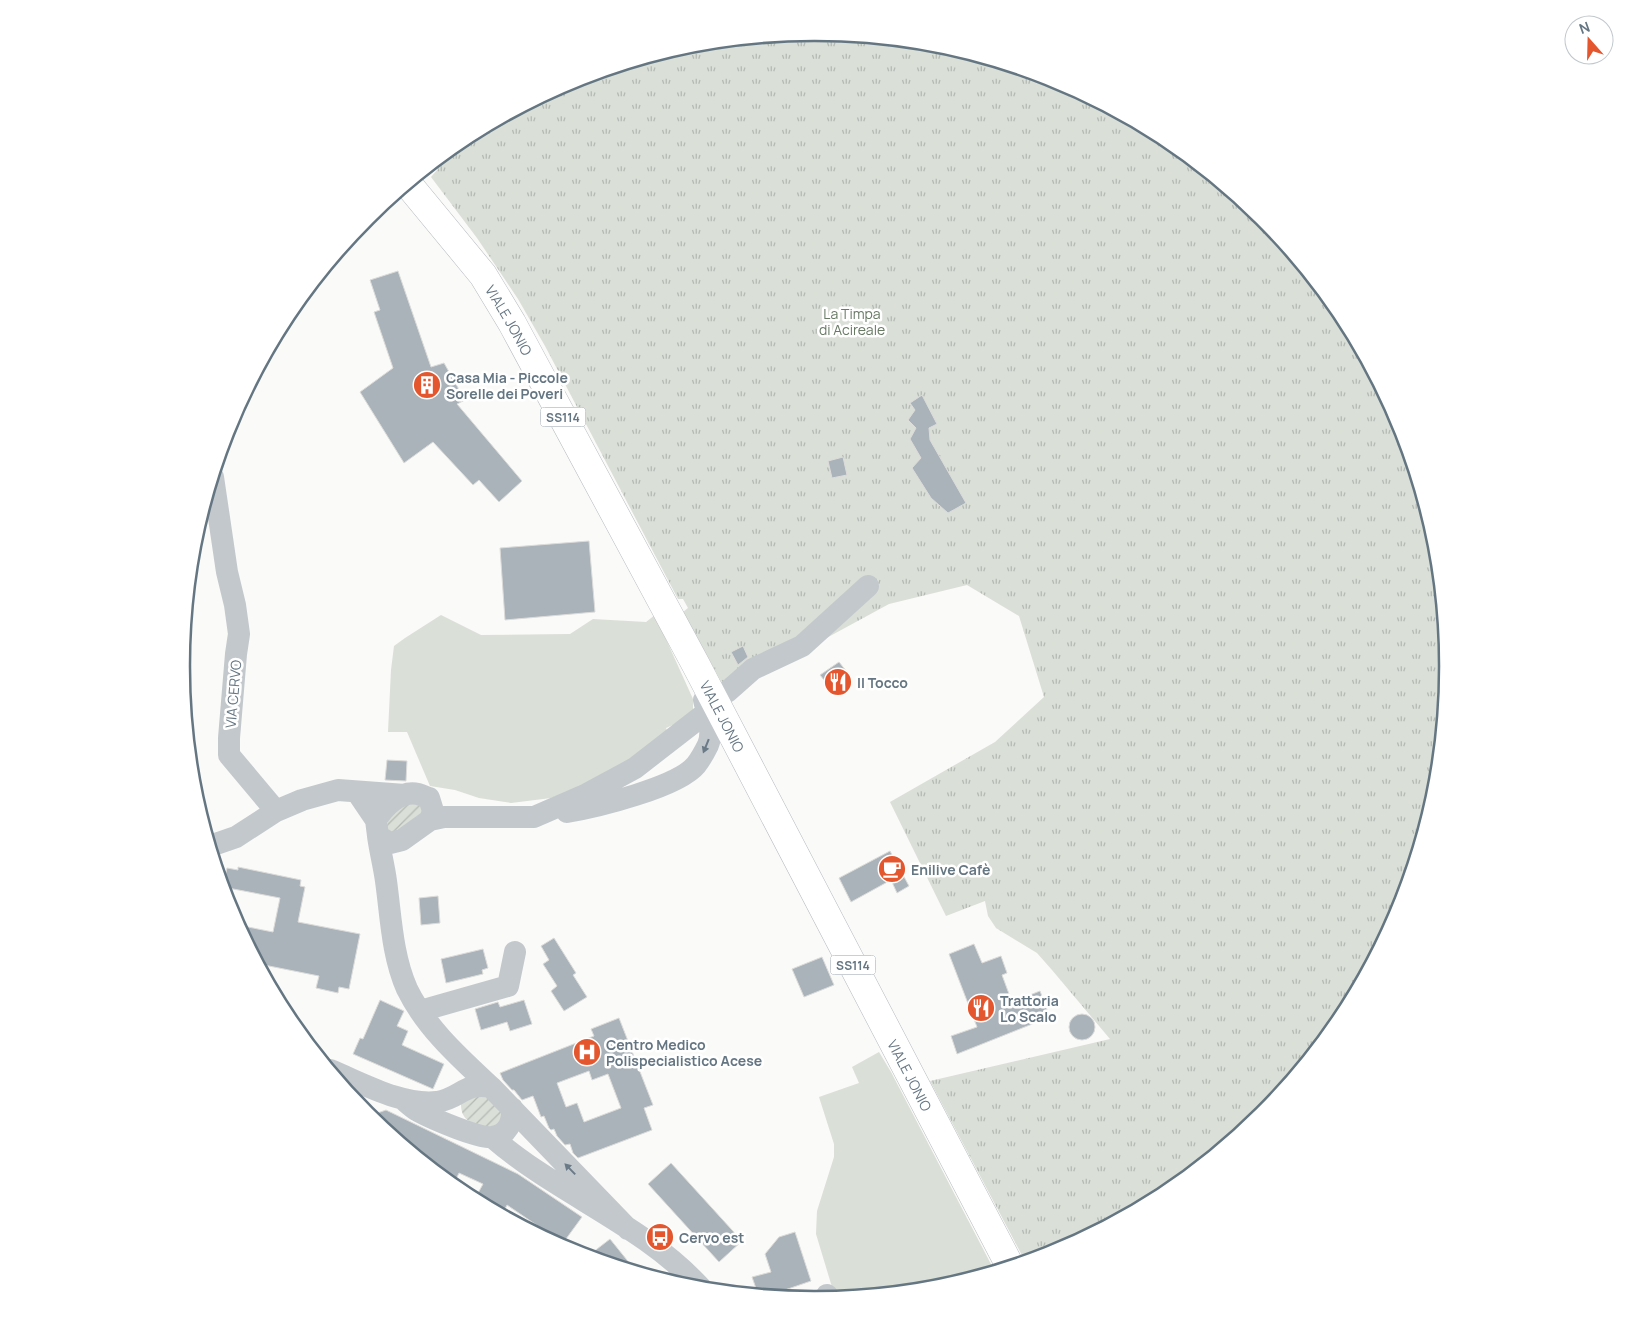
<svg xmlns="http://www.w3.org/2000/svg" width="1629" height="1332" font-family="Manrope,sans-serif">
	<defs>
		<pattern id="park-tufts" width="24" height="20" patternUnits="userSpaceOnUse" patternTransform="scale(1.25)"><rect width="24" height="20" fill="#dadfd7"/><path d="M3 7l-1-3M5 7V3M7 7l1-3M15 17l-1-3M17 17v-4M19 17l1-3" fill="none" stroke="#b4b9b4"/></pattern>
		<pattern id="garden-furrows" width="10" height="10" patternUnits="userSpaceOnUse" patternTransform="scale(1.25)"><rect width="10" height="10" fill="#dadfd7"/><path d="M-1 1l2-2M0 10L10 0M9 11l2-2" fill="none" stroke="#b4b9b4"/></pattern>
	</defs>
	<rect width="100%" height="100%" fill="#fafaf8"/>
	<path fill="#dadfd7" d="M 441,615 L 481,635 L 570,634 L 593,619 L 646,622 L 655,615 L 693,699 L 693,716 L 666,728 L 670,738 L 610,776 L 551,798 L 511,803 L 479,798 L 455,790 L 430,786 L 407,732 L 388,732 L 391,670 L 394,646 L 405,638 Z
		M 879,1052 L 891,1072 L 994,1270 L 938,1287 L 835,1297 L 816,1234 L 817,1211 L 834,1157 L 834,1144 L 819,1097 L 859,1083 L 852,1067 Z"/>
	<path fill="url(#park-tufts)" d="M 814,33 L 938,45 L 1057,81 L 1167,139 L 1263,218 L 1341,314 L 1400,424 L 1436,543 L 1448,666 L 1436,790 L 1400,909 L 1341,1018 L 1262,1114 L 1166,1193 L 1057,1251 L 1025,1261 L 930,1081 L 1110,1039 L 1052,970 L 1037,953 L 996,928 L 988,916 L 985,901 L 946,916 L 890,802 L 995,742 L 1044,697 L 1019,616 L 967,585 L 889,604 L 727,692 L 683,612 L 688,608 L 683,599 L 678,599 L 545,346 L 518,299 L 477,238 L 431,177 L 438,169 L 434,163 L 463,139 L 572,81 L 691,45 Z"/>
	<path fill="url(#garden-furrows)" d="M 408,802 L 422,804 L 422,814 L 396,831 L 386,831 L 389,814 Z
		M 480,1091 L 504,1110 L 502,1123 L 490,1129 C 474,1123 460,1123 461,1102 Z"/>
	<path fill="#aab3b9" stroke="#dcdcda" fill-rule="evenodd" d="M 398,271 L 431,367 L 444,363 L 465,400 L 457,404 L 522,481 L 499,502 L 479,480 L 473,485 L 433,442 L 404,463 L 360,392 L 393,368 L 374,312 L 380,310 L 370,280 Z
		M 922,395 L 937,424 L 929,428 L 930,440 L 966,503 L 948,513 L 931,498 L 912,468 L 921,458 L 910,439 L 916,428 L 908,420 L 915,410 L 910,403 Z
		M 843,457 L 847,475 L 832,478 L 828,461 Z
		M 589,541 L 595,612 L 505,620 L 500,548 Z
		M 743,646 L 748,657 L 738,665 L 731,652 Z
		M 839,662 L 851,677 L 843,684 L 845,687 L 836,695 L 820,675 Z
		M 387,760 L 407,761 L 406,781 L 385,780 Z
		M 890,851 L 909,886 L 897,893 L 891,880 L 851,902 L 839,878 Z
		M 238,867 L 301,880 L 300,886 L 305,887 L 298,922 L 360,934 L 349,989 L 339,987 L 338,993 L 316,988 L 319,976 L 259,964 L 238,925 L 273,932 L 280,898 L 223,887 L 227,868 L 238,870 Z
		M 438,896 L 440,923 L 421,925 L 419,898 Z
		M 554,938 L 576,973 L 573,975 L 587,997 L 564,1011 L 551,991 L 557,986 L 543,964 L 549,960 L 541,946 Z
		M 974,944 L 982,963 L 1001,956 L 1007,973 L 1002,975 L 1012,1002 L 1040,991 L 1050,1017 L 957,1054 L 951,1036 L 977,1027 L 949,954 Z
		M 483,949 L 488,968 L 482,970 L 483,974 L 446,983 L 441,959 Z
		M 822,957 L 834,985 L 804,997 L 792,969 Z
		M 380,1000 L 404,1011 L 397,1026 L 408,1031 L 402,1045 L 444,1064 L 433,1089 L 353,1054 L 360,1038 L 363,1039 Z
		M 524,1000 L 532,1024 L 510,1031 L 507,1022 L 481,1030 L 475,1009 L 498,1002 L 500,1007 Z
		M1069 1027a13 13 0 1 1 26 0a13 13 0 1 1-26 0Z
		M 619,1018 L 653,1105 L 644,1108 L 652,1130 L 578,1158 L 573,1153 L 570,1144 L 565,1145 L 557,1136 L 554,1129 L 551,1130 L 549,1128 L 544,1116 L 541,1117 L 533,1096 L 522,1100 L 514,1090 L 512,1090 L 503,1080 L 500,1073 L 594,1036 L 591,1029 ZM 589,1071 L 592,1080 L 608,1074 L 621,1108 L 584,1122 L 577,1103 L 566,1107 L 557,1083 Z
		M 386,1110 L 518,1174 L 582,1217 L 563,1243 L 507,1205 L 505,1209 L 477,1195 L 483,1184 L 459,1173 L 453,1185 L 432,1167 L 434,1161 L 410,1149 L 369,1116 Z
		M 671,1163 L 742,1241 L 719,1262 L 648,1184 Z
		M 795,1232 L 811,1281 L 782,1291 L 784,1297 L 758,1294 L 752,1277 L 771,1272 L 765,1254 L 779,1237 Z
		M 610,1239 L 635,1270 L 588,1256 Z"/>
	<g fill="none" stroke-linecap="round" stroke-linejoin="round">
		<defs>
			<g id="major">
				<path id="s1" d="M 408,184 L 483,275 L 512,323 L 696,665 L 1010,1266"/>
			</g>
		</defs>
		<use href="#major" stroke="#b5babe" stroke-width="29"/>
		<path stroke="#c3c8cc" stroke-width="22" d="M 213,477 L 227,572 L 235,605 L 239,634 L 236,654 L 229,738 L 229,755 L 276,811 L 302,800 L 338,790 L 405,795
			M 727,692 L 753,669 L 802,646 L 868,586
			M 357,792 L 376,820 L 378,836 L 390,843 L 402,840 L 430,820 L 433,811 L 429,798 C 426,797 422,795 418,794 C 400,790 384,807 376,820
			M 567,812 C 597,807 678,787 696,765 C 700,760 705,751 708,745 C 714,730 707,714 704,700
			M 430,820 L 444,817 L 534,817 L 587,794 L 635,768 L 702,716
			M 378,836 C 380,851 384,866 386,881 C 391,917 392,955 407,989 C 426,1028 460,1058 491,1087
			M 210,846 L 236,837 L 276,811
			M 420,1011 L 508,986 L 515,952
			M 330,1070 C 362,1083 402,1106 437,1102 C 462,1098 463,1082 491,1087 L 628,1229
			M 406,1102 C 410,1105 414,1109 418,1111 C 431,1118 479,1139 492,1137 C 508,1135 513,1122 512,1108
			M 492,1137 C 557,1194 643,1224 701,1288
			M 827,1295 L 828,1298"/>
		<use href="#major" stroke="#fff" stroke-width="28"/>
	</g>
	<defs><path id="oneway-solid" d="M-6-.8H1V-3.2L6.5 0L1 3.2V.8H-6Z" transform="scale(1.25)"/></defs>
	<g fill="#6a7a87">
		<use href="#oneway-solid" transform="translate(706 746) rotate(112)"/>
		<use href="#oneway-solid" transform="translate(570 1169) rotate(-134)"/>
	</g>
	<defs>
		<symbol id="building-disc" viewBox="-11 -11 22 22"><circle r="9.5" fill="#e4572e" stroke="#fff"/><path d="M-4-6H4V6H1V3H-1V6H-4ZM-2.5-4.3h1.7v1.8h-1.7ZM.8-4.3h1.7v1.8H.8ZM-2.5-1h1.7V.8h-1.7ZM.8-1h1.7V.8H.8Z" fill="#fff"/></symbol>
		<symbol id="restaurant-disc" viewBox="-11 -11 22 22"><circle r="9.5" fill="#e4572e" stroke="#fff"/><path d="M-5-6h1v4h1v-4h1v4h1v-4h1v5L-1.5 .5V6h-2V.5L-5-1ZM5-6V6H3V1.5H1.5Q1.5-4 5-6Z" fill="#fff"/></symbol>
		<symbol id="cafe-disc" viewBox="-11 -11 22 22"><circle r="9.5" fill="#e4572e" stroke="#fff"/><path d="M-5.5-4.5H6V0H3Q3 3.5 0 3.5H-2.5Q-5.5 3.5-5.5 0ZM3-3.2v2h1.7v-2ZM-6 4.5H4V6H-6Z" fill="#fff"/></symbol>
		<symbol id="hospital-disc" viewBox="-11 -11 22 22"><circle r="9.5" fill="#e4572e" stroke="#fff"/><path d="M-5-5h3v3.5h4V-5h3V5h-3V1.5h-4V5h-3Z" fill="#fff"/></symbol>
		<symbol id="bus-disc" viewBox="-11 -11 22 22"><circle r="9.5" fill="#e4572e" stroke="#fff"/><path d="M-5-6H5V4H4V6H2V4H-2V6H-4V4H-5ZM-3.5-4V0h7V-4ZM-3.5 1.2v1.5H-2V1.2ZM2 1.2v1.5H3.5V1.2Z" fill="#fff"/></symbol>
	</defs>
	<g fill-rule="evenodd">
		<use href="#building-disc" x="411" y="369" width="32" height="32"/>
		<use href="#restaurant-disc" x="822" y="666" width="32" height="32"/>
		<use href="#cafe-disc" x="876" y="853" width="32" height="32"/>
		<use href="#restaurant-disc" x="965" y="992" width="32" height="32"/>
		<use href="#hospital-disc" x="571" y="1036" width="32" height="32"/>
		<use href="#bus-disc" x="644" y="1221" width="32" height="32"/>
	</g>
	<g text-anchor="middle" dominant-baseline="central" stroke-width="5" stroke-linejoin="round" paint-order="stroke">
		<g fill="#fff" stroke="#939fa8" stroke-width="1">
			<rect x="540.5" y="407.5" width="45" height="19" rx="4"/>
			<rect x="830.5" y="955.5" width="45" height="19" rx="4"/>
		</g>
		<g font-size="12" font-weight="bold" fill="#657683">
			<text x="563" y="417">SS114</text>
			<text x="853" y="965">SS114</text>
		</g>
		<g font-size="14" fill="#687a64" stroke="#fff">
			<text x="852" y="313">La Timpa<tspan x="852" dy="16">di Acireale</tspan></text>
		</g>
		<g font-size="14" fill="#657683" stroke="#fff">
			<text stroke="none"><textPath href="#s1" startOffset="170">VIALE JONIO</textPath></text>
			<text transform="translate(233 694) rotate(-85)">VIA CERVO</text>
			<text stroke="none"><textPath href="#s1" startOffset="620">VIALE JONIO</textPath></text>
			<text stroke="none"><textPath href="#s1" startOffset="1025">VIALE JONIO</textPath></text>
		</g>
		<g font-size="14" font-weight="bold" fill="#657683" stroke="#fff" text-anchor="start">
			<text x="446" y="377">Casa Mia - Piccole<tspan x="446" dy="16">Sorelle dei Poveri</tspan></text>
			<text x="857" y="682">Il Tocco</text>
			<text x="911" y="869">Enilive Cafè</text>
			<text x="1000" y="1000">Trattoria<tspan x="1000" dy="16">Lo Scalo</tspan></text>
			<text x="606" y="1044">Centro Medico<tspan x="606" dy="16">Polispecialistico Acese</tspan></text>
			<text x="679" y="1237">Cervo est</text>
		</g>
	</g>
	<path d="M0 0H1629V1332H0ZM814 41H815A624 624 0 0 1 1439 665V667A624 624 0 0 1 815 1291H814A624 624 0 0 1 190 667V665A624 624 0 0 1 814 41Z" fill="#fff" fill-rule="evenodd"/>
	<path fill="none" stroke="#657683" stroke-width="2.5" d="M814 41H815A624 624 0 0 1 1439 665V667A624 624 0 0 1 815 1291H814A624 624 0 0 1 190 667V665A624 624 0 0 1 814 41Z"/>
	<g transform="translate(1589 40) rotate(340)"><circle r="24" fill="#ffffff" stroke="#c1c8cd"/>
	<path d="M0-4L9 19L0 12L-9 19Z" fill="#e4572e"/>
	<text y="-8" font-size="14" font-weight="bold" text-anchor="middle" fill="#657683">N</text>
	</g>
</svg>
